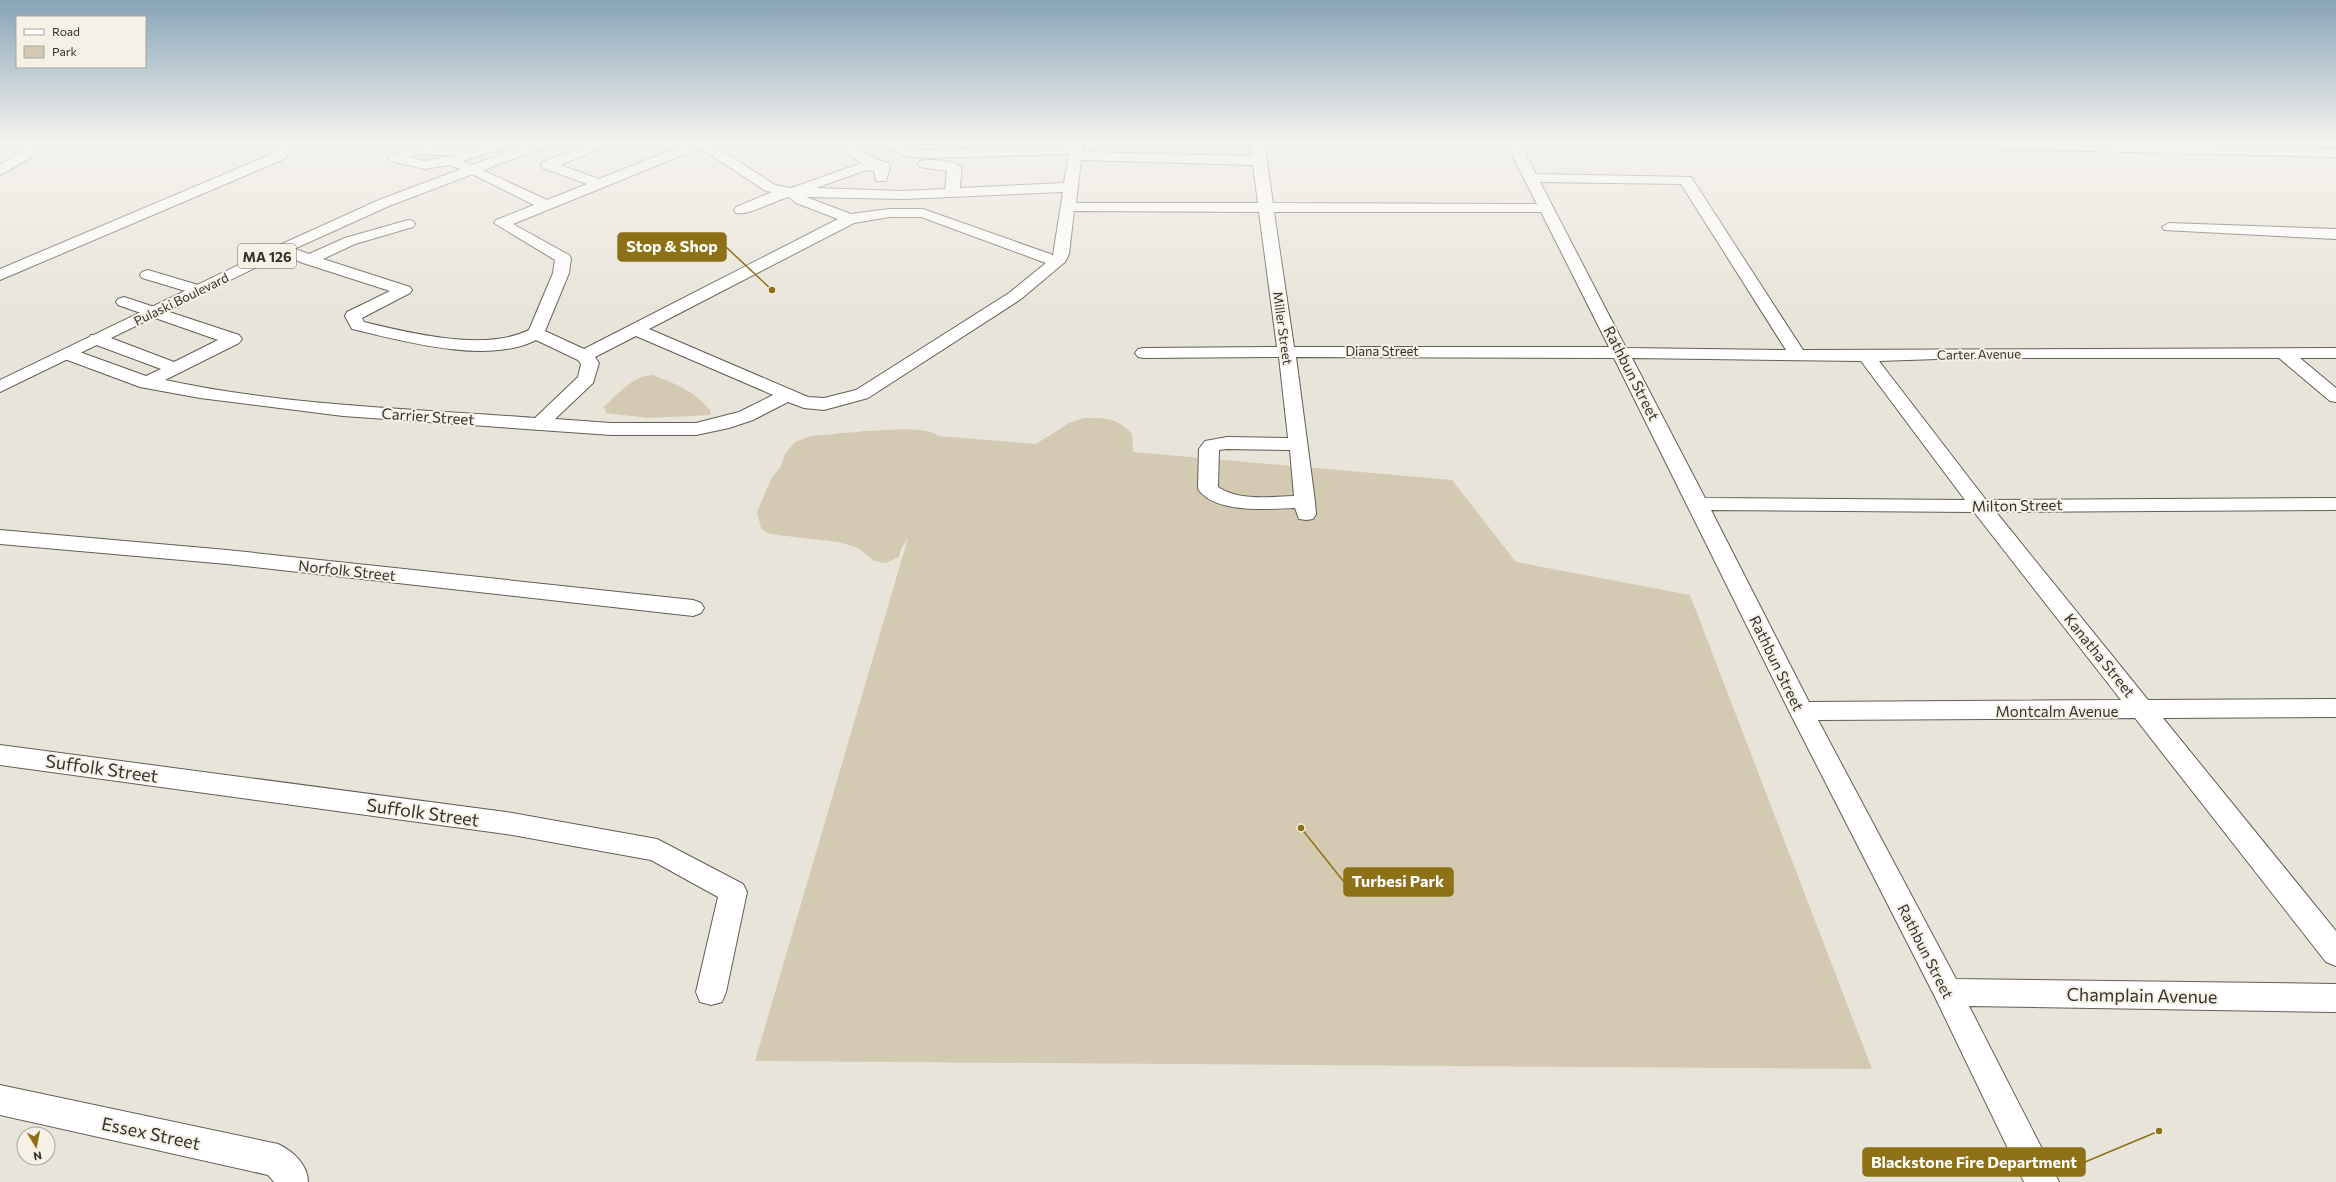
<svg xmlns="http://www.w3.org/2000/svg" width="2336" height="1182" font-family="Commissioner,sans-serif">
	<rect width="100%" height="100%" fill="#e8e4d9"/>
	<path fill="#d4cab1" d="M 653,375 C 675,384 698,392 711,412 L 710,415 L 648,418 L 606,413 L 604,407 C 619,393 632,376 653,375 Z
		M 1084,418 C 1105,418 1116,417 1132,434 L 1133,452 L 1452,480 L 1516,562 L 1690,595 L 1872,1069 L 755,1061 L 908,538 L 902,547 L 899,557 L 886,563 L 874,561 L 858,548 L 839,542 L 769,534 L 761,528 L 757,512 L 771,479 L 781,466 L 785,454 L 795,442 L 810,436 C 832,435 927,422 938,436 L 1036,444 L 1069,423 Z"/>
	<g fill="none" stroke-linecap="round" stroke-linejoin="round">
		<defs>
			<path id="minor" d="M 29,143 L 44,143 L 29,159 L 0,175 L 0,165 L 19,153 Z
				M 287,143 L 301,144 L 282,160 L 0,280 L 0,269 L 272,154 Z
				M 492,143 L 512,143 L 510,146 L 463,161 L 547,200 L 587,184 L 543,168 L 541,165 L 543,162 L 590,143 L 609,143 L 607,146 L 560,165 L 599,179 L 690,143 L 710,143 L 775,185 L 791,188 L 862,163 L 835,145 L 837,143 C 856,143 870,159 888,163 L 890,166 L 886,181 L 876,181 L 874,171 L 866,170 L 816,188 L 903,191 L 945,189 L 947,171 L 920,167 L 918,164 L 920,161 C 928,159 957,160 961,168 C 962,173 960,183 960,188 L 1064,183 L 1069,154 L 927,158 L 905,156 L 883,146 L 881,143 L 899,143 L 912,149 L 927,150 L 1070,146 L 1070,143 L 1084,143 L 1082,152 L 1252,156 L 1250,143 L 1264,143 L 1273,203 L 1537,204 L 1506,143 L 1520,143 L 1536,174 L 1691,177 L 1803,350 L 2336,348 L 2336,358 L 2300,358 L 2336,388 L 2336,402 L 2330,401 L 2279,358 L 1966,358 L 1879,361 L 1986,500 L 2336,498 L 2336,510 L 1996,512 L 2148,700 L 2336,699 L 2336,717 L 2163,718 L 2336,931 L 2336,966 L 2326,962 L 2135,718 L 1818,720 L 1956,979 L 2336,984 L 2336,1012 L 1969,1006 L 2059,1182 L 2024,1182 L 1935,997 L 1789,711 L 1614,358 L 1296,357 L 1315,502 L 1316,514 L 1313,519 L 1306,520 L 1299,519 L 1295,508 C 1268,509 1215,514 1198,489 L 1199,449 L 1205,441 L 1227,437 L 1288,438 L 1279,357 L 1144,358 L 1138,357 L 1135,353 L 1138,349 L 1144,348 L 1277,347 L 1259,212 L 1074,211 L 1069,254 L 1065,262 L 1021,299 L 868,398 L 824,410 L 804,408 L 788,402 L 753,420 L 729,428 L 696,435 L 611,435 L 343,416 L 200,398 L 140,387 L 62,358 L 59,354 L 62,350 L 74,350 L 146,376 L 161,369 L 91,343 L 88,339 L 91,335 L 103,335 L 174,362 L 218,340 L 118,305 L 116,302 L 118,299 L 124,297 L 239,335 L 242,339 L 239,343 L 165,380 C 286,406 412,409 535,418 L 578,377 L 581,364 L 578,360 L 536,340 C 488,365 403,341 352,329 L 345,316 L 347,312 L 390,291 L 303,263 L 277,252 L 274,249 L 277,246 L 287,246 L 309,254 L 345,238 L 408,220 L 413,221 L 415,224 L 413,227 L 355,244 L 323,259 L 410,287 L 412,290 L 410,293 L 362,318 L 364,322 C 410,333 485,352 529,330 L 553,273 L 555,260 L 494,223 L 496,220 L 534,205 L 468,172 L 449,165 L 425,169 L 391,161 L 389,158 L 391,155 L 414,146 L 468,147 L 473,149 ZM 700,148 L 766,191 L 772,192 L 736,207 L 734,210 L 736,213 C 749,216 775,200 789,197 L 796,203 L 838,219 L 584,349 L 545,331 L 569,273 L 571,258 L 569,255 L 513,224 ZM 416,154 L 455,155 L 425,161 L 409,157 ZM 1081,160 L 1253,165 L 1258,203 L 1076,203 ZM 1540,182 L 1681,184 L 1786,350 L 1626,348 ZM 1063,192 L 1053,255 L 923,209 L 889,209 L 851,214 L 806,197 L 903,199 ZM 1274,212 L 1541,212 L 1609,347 L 1294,347 ZM 889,217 L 921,217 L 1046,263 L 1009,293 L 856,390 L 824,398 L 808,397 L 649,329 L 854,223 ZM 636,336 L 773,395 L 739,412 L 696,423 L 611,423 L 555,419 L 593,383 L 599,363 L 595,357 ZM 1632,358 L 1861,361 L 1965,500 L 1705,498 ZM 1227,449 L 1290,450 L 1294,496 C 1269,497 1239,501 1218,487 L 1219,450 ZM 1711,510 L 1974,512 L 2121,700 L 1809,702 Z
				M 1911,143 L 2087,143 L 2336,149 L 2336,157 L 1918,147 Z
				M 2169,223 L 2336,229 L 2336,239 L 2164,230 L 2162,227 Z
				M 148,270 L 205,287 L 207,290 L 205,293 L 199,295 L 142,278 L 140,275 L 142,272 Z
				M 0,530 L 227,550 L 693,600 L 701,603 L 704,608 L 701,613 L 693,616 L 227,564 L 0,544 Z
				M 0,745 L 506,812 L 657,839 L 743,884 L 747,892 L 726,992 L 722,1002 L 711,1005 L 700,1002 L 696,992 L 718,897 L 651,860 L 506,834 L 0,765 Z
				M 0,1085 L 278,1144 C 293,1151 308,1165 308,1182 L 274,1182 L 268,1175 L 0,1115 Z"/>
			<path id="major" d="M 530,143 L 549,143 L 547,146 L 389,206 L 294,249 L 0,392 L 0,380 L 284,243 L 379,200 Z"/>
		</defs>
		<use href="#minor" stroke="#625e55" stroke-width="2"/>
		<use href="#major" stroke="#625e55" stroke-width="2"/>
		<use href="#minor" fill="#fff" fill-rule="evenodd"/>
		<use href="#major" fill="#fff" fill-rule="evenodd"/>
	</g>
	<linearGradient id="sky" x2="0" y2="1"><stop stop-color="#87a4b8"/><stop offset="0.46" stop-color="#f5f3ee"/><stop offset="1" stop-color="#f5f3ee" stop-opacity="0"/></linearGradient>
	<rect width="2336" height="309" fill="url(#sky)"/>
	<g text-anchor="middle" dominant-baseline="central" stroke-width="4" stroke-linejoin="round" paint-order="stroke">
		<g font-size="13" fill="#34322e" stroke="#f5f1e6">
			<text transform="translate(181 299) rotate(-26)">Pulaski Boulevard</text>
			<text transform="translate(1283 328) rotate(82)">Miller Street</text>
			<text x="1382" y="351">Diana Street</text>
			<text transform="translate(1979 354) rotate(-1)">Carter Avenue</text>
		</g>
		<rect fill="#f5f1e6" stroke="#6e6b65" stroke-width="1" x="238" y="244" width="58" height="24" rx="3"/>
		<g font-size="14" font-weight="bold" fill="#34322e">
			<text x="267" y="256">MA 126</text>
		</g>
		<g font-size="15" fill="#34322e" stroke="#f5f1e6">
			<text transform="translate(1632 373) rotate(63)">Rathbun Street</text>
			<text transform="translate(428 416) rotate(4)">Carrier Street</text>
			<text transform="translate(2017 505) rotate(-1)">Milton Street</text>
			<text transform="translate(347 570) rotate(6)">Norfolk Street</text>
			<text transform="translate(2100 655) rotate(51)">Kanatha Street</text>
			<text transform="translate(1777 663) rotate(64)">Rathbun Street</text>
			<text x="2057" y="711">Montcalm Avenue</text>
			<text transform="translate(1926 951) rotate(63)">Rathbun Street</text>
		</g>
		<g font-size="18" fill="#34322e" stroke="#f5f1e6">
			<text transform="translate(102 768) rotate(8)">Suffolk Street</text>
			<text transform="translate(423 812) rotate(8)">Suffolk Street</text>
			<text transform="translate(2142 995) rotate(1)">Champlain Avenue</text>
			<text transform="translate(151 1133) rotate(12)">Essex Street</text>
		</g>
	</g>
	<path fill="none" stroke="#8e7116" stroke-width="1.5" d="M772 290L726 247M1301 828L1344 882M2159 1131L2085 1162"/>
	<g fill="#8e7116" stroke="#f5f1e6" stroke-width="1.5">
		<circle cx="772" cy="290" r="4"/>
		<circle cx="1301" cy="828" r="4"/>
		<circle cx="2159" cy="1131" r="4"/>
	</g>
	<g fill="#8e7116" stroke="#8e7116" stroke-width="1.5">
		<rect x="618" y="233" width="108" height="28" rx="4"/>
		<rect x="1344" y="868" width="109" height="28" rx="4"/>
		<rect x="1863" y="1148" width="222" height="28" rx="4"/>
	</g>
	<g font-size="16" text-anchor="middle" font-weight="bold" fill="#fff">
		<text x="672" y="252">Stop &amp; Shop</text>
		<text x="1398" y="887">Turbesi Park</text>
		<text x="1974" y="1168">Blackstone Fire Department</text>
	</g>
	<rect x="16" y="16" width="130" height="52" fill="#f5f1e6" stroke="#a8a59c"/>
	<rect x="24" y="29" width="20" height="6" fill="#ffffff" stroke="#a8a59c"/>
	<text x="52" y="36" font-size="12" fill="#34322e">Road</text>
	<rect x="24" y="46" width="20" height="12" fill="#d4cab1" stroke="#a8a59c"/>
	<text x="52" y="56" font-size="12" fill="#34322e">Park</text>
	<g transform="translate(36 1146) rotate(170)"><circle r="19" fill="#f5f1e6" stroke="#a8a59c"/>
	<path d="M0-3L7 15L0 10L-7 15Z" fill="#8e7116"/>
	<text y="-6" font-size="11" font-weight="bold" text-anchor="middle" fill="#34322e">N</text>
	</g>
</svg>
